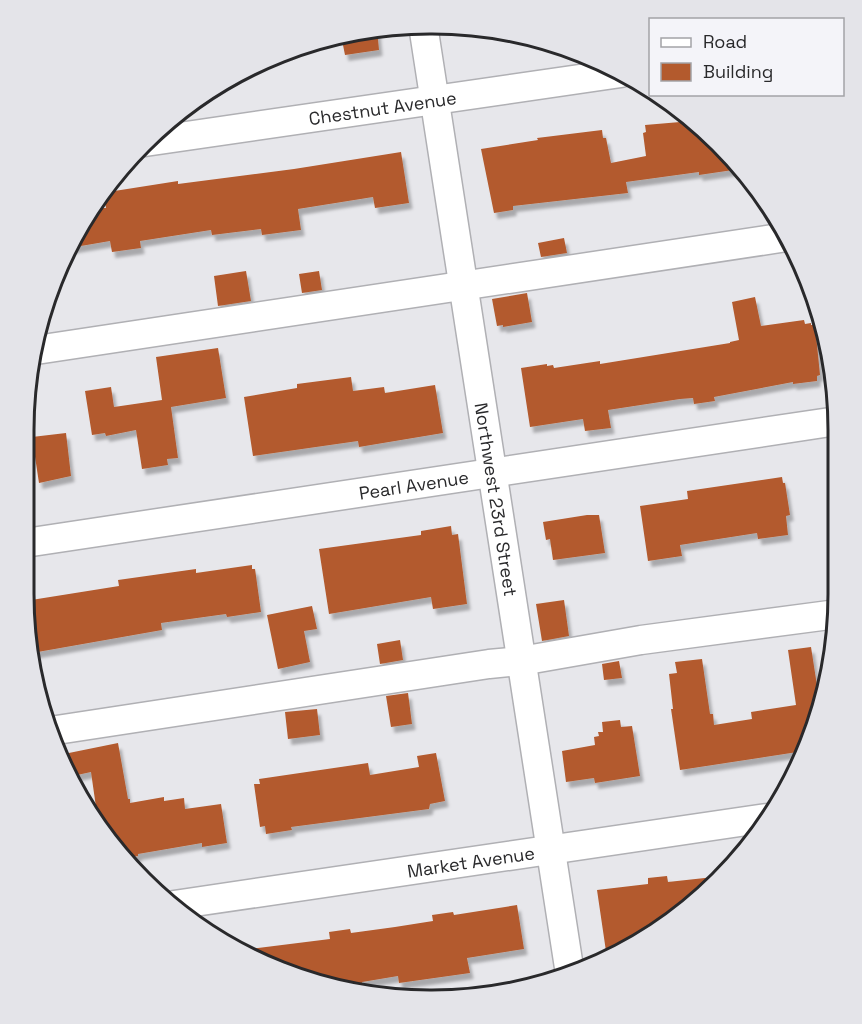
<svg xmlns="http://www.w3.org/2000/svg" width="862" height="1024" font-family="'Space Grotesk',sans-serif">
	<defs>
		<filter id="shadow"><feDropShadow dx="3.5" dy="6" stdDeviation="1.5" flood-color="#0004"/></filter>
	</defs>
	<rect width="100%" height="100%" fill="#e7e7eb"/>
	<path fill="#b35a2d" filter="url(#shadow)" d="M 377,29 L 379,50 L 345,55 L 341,35 L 352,32 Z
		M 692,121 L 719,143 L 740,169 L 699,175 L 699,172 L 626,182 L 628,193 L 513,206 L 513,210 L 494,213 L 481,149 L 538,140 L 537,138 L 602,130 L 603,138 L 606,138 L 611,163 L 646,156 L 643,133 L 646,132 L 645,125 Z
		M 401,152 L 409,203 L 375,208 L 373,197 L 298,209 L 301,230 L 262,235 L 261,229 L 212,235 L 211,230 L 140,241 L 141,248 L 112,252 L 110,241 L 69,248 L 97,208 L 106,208 L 104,198 L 108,192 L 178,181 L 178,184 L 294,169 Z
		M 564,238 L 567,253 L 541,257 L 538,243 Z
		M 246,271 L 251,301 L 218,306 L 214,276 Z
		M 319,271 L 322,290 L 302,293 L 299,274 Z
		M 527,293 L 532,322 L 503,327 L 503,325 L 497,326 L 492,299 Z
		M 755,297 L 761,326 L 804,320 L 805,324 L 811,323 L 811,325 L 815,325 L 820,375 L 817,376 L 817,381 L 793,384 L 793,382 L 714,397 L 715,401 L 694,404 L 693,398 L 680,399 L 608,410 L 611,428 L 585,431 L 583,419 L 530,427 L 521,368 L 547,364 L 547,366 L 553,365 L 554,368 L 600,361 L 600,364 L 730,343 L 730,342 L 739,340 L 732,302 Z
		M 218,348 L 226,398 L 171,407 L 178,458 L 167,459 L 168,465 L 142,469 L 136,430 L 106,436 L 105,433 L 92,435 L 85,391 L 111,387 L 114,407 L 162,400 L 156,357 Z
		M 351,377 L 353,391 L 384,387 L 385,393 L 435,385 L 443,433 L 359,447 L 358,441 L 253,456 L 244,397 L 297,388 L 297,384 Z
		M 66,433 L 71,476 L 39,483 L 32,437 Z
		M 782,477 L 783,483 L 785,483 L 790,515 L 786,516 L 788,535 L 758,539 L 757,533 L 680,545 L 682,556 L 648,561 L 640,506 L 688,499 L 687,491 Z
		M 587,515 L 599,515 L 605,553 L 553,560 L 550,539 L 546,540 L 543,522 Z
		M 451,526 L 452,535 L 458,534 L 467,604 L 433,609 L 431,597 L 329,614 L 319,549 L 421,535 L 421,531 Z
		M 252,565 L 252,569 L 255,569 L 261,612 L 227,617 L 226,614 L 161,623 L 162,630 L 32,653 L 25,601 L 119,586 L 118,580 L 196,569 L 196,573 Z
		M 564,600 L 569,636 L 542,641 L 536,604 Z
		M 312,606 L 317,629 L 304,631 L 310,662 L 278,669 L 267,615 Z
		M 400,640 L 403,660 L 380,664 L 377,644 Z
		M 811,647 L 820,705 L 817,723 L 804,751 L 680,770 L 671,709 L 673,709 L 669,674 L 677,673 L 675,662 L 702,659 L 710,714 L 713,714 L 714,725 L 752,719 L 751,712 L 796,705 L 788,650 Z
		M 619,661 L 622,678 L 604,680 L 602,664 Z
		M 408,693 L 412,724 L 391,727 L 386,696 Z
		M 317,709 L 320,735 L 288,739 L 285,712 Z
		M 620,720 L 621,727 L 632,726 L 640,776 L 595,783 L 594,778 L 566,782 L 562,751 L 595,745 L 594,737 L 599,736 L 598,732 L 603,732 L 602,722 Z
		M 118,743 L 128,799 L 130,799 L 130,803 L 164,797 L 164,801 L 184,798 L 185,809 L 221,804 L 227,843 L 202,847 L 202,843 L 138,854 L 138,856 L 123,858 L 98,821 L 91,772 L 68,777 L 59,755 Z
		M 436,753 L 445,801 L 430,804 L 429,809 L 291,827 L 292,830 L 266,834 L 265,826 L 260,827 L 254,784 L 260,784 L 259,779 L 368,763 L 370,775 L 419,767 L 417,756 Z
		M 667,876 L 668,882 L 723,876 L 657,931 L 607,958 L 597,890 L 648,884 L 648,878 Z
		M 517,905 L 524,949 L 467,958 L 470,973 L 399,983 L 398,976 L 362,982 L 363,987 L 347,989 L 300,978 L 242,950 L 330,939 L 329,932 L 350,929 L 351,933 L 395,927 L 433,921 L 432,915 L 453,912 L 454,915 Z"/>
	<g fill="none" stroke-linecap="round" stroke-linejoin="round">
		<defs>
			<g id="minor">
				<path id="s1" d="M 423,25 L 570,974"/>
				<path id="s2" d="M 145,142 L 621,73"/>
				<path d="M 36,350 L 787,237"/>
				<path id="s3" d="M 25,543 L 837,421"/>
				<path d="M 50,731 L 489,664 L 521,661 L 641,640 L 837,614"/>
				<path id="s4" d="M 174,905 L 767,818"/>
			</g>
		</defs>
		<use href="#minor" stroke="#b0b0b4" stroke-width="31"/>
		<use href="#minor" stroke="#fff" stroke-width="28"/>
	</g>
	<g text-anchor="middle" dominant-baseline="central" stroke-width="5" stroke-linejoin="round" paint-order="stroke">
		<g font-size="18" fill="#29292b" stroke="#f4f4f9">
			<text stroke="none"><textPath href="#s2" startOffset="240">Chestnut Avenue</textPath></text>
			<text stroke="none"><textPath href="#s3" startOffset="393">Pearl Avenue</textPath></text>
			<text stroke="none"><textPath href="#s1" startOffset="480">Northwest 23rd Street</textPath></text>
			<text stroke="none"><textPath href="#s4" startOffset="300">Market Avenue</textPath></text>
		</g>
	</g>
	<path d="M0 0H862V1024H0ZM430 34H432A396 396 0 0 1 828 430V594A396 396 0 0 1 432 990H430A396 396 0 0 1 34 594V430A396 396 0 0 1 430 34Z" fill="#e4e4e9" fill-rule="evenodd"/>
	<path fill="none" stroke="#29292b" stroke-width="3" d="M430 34H432A396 396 0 0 1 828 430V594A396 396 0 0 1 432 990H430A396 396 0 0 1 34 594V430A396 396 0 0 1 430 34Z"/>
	<rect x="649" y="18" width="195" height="78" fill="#f4f4f9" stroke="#a3a3a7" stroke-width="1.5"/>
	<rect x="661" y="38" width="30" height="9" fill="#ffffff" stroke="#a3a3a7" stroke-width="1.5"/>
	<text x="703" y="48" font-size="18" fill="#29292b">Road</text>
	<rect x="661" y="63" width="30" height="18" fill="#b35a2d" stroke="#a3a3a7" stroke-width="1.5"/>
	<text x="703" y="78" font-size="18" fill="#29292b">Building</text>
</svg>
